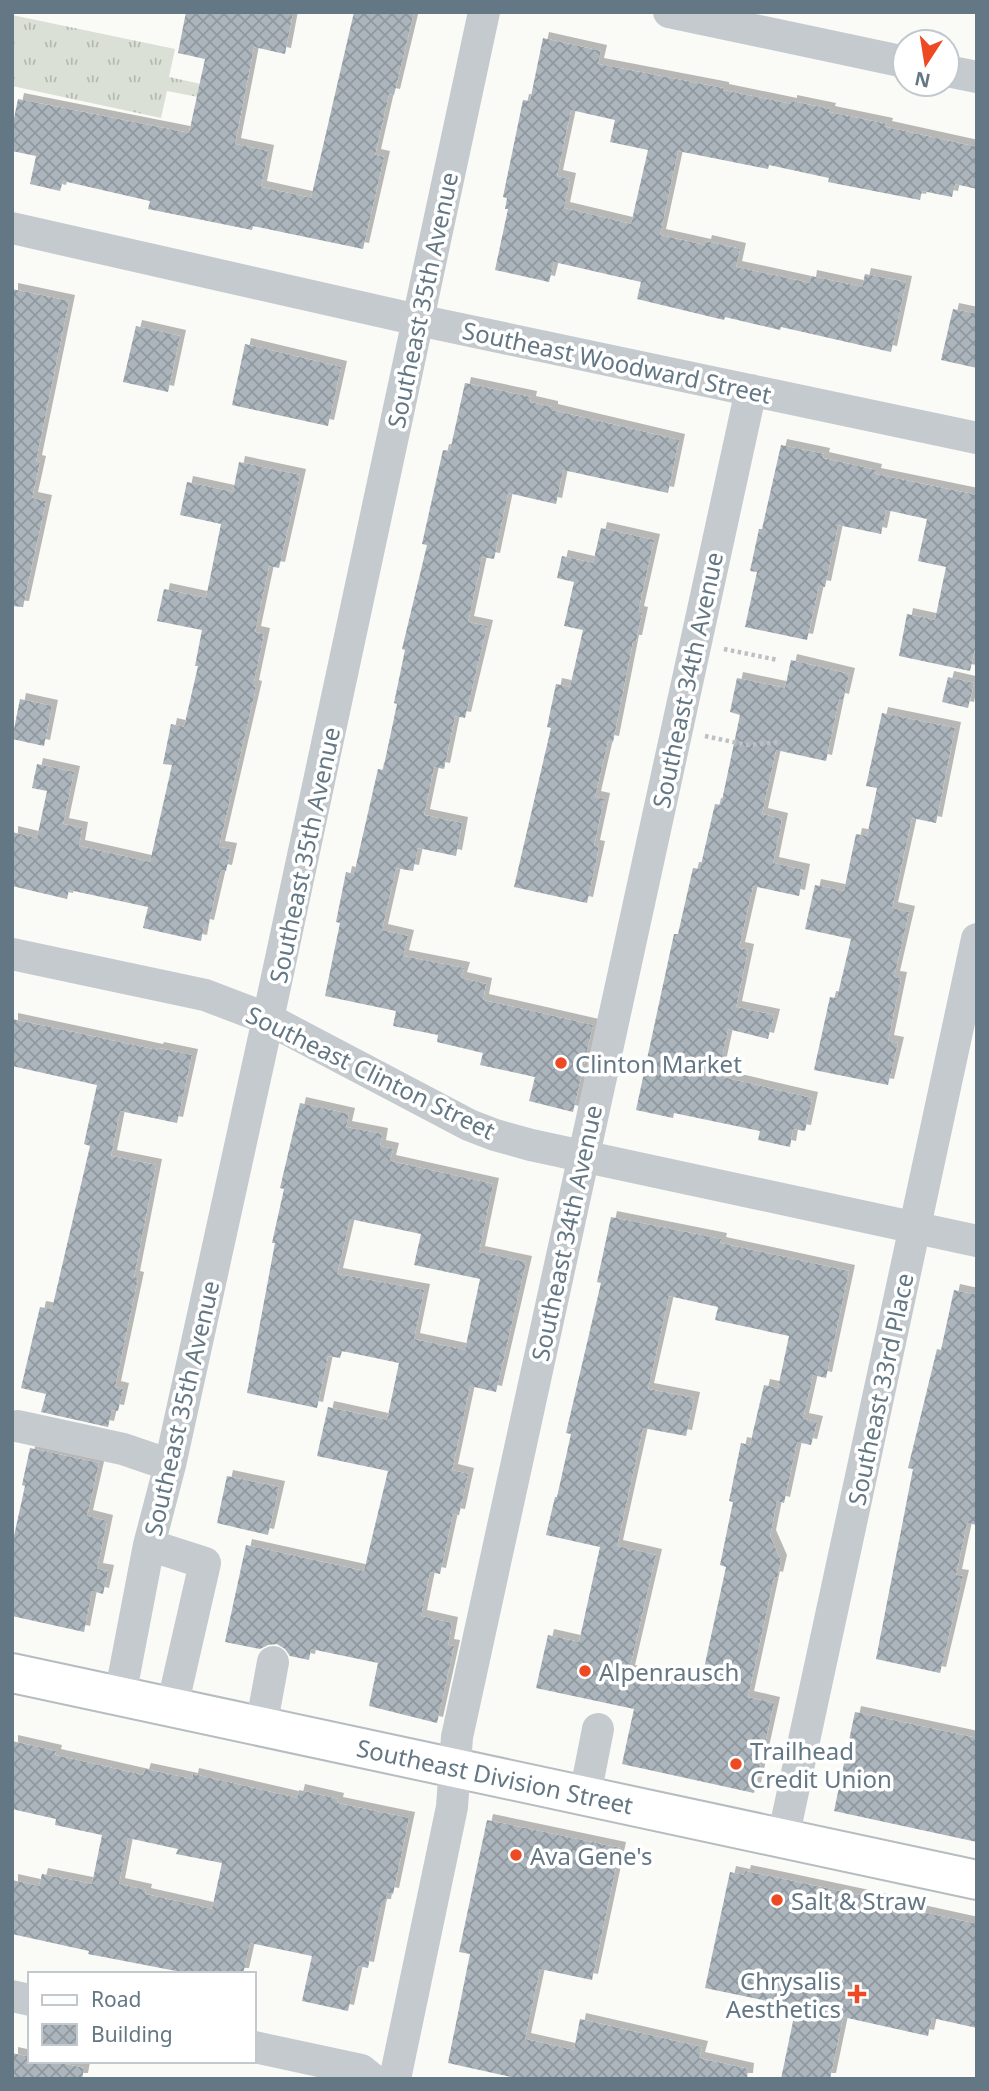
<svg xmlns="http://www.w3.org/2000/svg" width="989" height="2091" font-family="'Noto Sans',sans-serif">
	<defs>
		<pattern id="grass-tufts" width="24" height="20" patternUnits="userSpaceOnUse" patternTransform="scale(1.75)"><rect width="24" height="20" fill="#dae0d6"/><path d="M3 7l-1-3M5 7V3M7 7l1-3M15 17l-1-3M17 17v-4M19 17l1-3" fill="none" stroke="#b4bab3"/></pattern>
		<pattern id="building-cross-hatch" width="8" height="8" patternUnits="userSpaceOnUse" patternTransform="scale(1.75)"><rect width="8" height="8" fill="#abb5bb"/><path d="M0 0l8 8M0 8l8-8" fill="none" stroke="#8f989e"/></pattern>
		<filter id="shadow"><feDropShadow dx="6" dy="-6" stdDeviation="0" flood-color="#0004"/></filter>
	</defs>
	<rect width="100%" height="100%" fill="#fafaf7"/>
	<path fill="url(#grass-tufts)" d="M 12,15 L 175,49 L 169,77 L 201,84 L 198,97 L 167,91 L 161,118 L 12,86 Z"/>
	<path fill="url(#building-cross-hatch)" fill-rule="evenodd" filter="url(#shadow)" d="M 186,12 L 293,12 L 285,54 L 254,47 L 235,144 L 268,151 L 261,187 L 311,198 L 354,12 L 414,12 L 394,95 L 389,94 L 375,155 L 384,157 L 363,249 L 253,226 L 252,230 L 148,209 L 150,201 L 63,181 L 60,191 L 30,184 L 36,156 L 12,151 L 12,128 L 18,99 L 189,133 L 205,59 L 178,53 Z
		M 543,38 L 601,51 L 598,64 L 723,88 L 723,90 L 791,104 L 791,101 L 830,109 L 829,112 L 887,124 L 886,127 L 977,147 L 977,189 L 955,184 L 952,197 L 922,191 L 920,200 L 828,182 L 829,178 L 769,165 L 768,169 L 678,151 L 660,235 L 705,245 L 706,241 L 740,249 L 736,267 L 810,283 L 811,276 L 862,287 L 865,274 L 906,282 L 891,352 L 781,327 L 780,330 L 725,317 L 724,320 L 637,299 L 641,282 L 554,262 L 549,282 L 495,270 L 508,209 L 505,209 L 507,198 L 503,197 L 523,100 L 530,101 ZM 571,110 L 615,120 L 610,142 L 648,150 L 631,224 L 564,208 L 570,179 L 557,176 Z
		M 12,289 L 69,301 L 36,461 L 40,462 L 32,498 L 46,501 L 23,607 L 12,606 Z
		M 953,309 L 977,314 L 977,368 L 941,360 Z
		M 136,326 L 180,336 L 168,392 L 123,382 Z
		M 245,344 L 341,367 L 328,426 L 232,405 Z
		M 465,383 L 531,397 L 530,402 L 552,407 L 552,410 L 679,440 L 668,493 L 563,470 L 556,504 L 508,493 L 494,559 L 482,557 L 468,622 L 487,626 L 465,718 L 455,716 L 444,769 L 434,767 L 424,815 L 462,823 L 456,856 L 418,848 L 413,871 L 396,868 L 382,930 L 408,936 L 403,956 L 464,968 L 461,978 L 486,984 L 483,1000 L 593,1025 L 573,1112 L 529,1101 L 535,1077 L 480,1065 L 483,1053 L 437,1042 L 438,1035 L 393,1026 L 396,1011 L 325,996 L 340,923 L 336,922 L 346,872 L 354,874 L 378,769 L 383,770 L 397,704 L 394,703 L 405,650 L 402,649 L 427,545 L 422,544 L 443,450 L 450,451 Z
		M 781,445 L 824,454 L 823,458 L 876,470 L 875,474 L 977,495 L 977,640 L 970,671 L 899,656 L 907,614 L 935,620 L 946,567 L 918,561 L 927,519 L 886,510 L 881,534 L 838,525 L 825,587 L 819,586 L 807,640 L 745,627 L 757,572 L 750,571 L 759,529 L 762,529 Z
		M 239,462 L 300,475 L 279,568 L 269,566 L 255,632 L 264,634 L 253,686 L 256,687 L 219,847 L 231,849 L 226,871 L 221,870 L 208,926 L 204,925 L 201,941 L 143,928 L 148,907 L 69,890 L 67,899 L 12,886 L 12,832 L 37,838 L 47,791 L 32,788 L 37,764 L 74,772 L 63,824 L 82,828 L 79,846 L 150,862 L 172,765 L 163,764 L 171,724 L 184,727 L 198,666 L 195,666 L 202,630 L 157,621 L 164,589 L 206,598 L 221,524 L 180,515 L 187,482 L 233,492 Z
		M 601,528 L 654,540 L 638,612 L 642,613 L 636,641 L 633,641 L 613,742 L 608,741 L 595,797 L 604,799 L 594,846 L 599,847 L 587,903 L 514,887 L 551,728 L 547,727 L 556,684 L 570,687 L 583,630 L 564,626 L 574,582 L 557,578 L 562,556 L 593,563 Z
		M 791,660 L 849,674 L 843,700 L 839,699 L 826,761 L 776,750 L 762,814 L 782,819 L 773,863 L 804,870 L 799,896 L 753,886 L 739,948 L 748,950 L 736,1007 L 774,1015 L 768,1039 L 728,1029 L 718,1076 L 812,1098 L 805,1131 L 793,1129 L 790,1147 L 758,1140 L 760,1131 L 674,1113 L 673,1118 L 636,1110 L 674,934 L 678,934 L 693,868 L 700,869 L 715,804 L 721,805 L 740,715 L 730,712 L 737,678 L 785,688 Z
		M 948,677 L 974,683 L 968,708 L 942,702 Z
		M 20,699 L 52,706 L 44,746 L 12,739 Z
		M 882,713 L 955,728 L 936,823 L 912,818 L 892,908 L 909,912 L 894,977 L 901,978 L 888,1041 L 898,1043 L 888,1085 L 814,1070 L 830,997 L 837,998 L 851,939 L 805,929 L 815,885 L 844,891 L 856,834 L 867,836 L 877,788 L 866,786 Z
		M 12,1019 L 157,1050 L 158,1048 L 192,1055 L 177,1123 L 120,1111 L 111,1156 L 156,1165 L 134,1277 L 138,1278 L 115,1387 L 123,1389 L 118,1411 L 112,1410 L 108,1427 L 41,1412 L 46,1394 L 21,1388 L 40,1307 L 52,1309 L 90,1146 L 84,1144 L 97,1085 L 12,1066 Z
		M 300,1103 L 349,1114 L 346,1127 L 382,1134 L 380,1146 L 393,1149 L 390,1161 L 493,1184 L 479,1252 L 526,1262 L 496,1392 L 470,1386 L 452,1470 L 468,1474 L 459,1515 L 453,1514 L 440,1574 L 430,1572 L 421,1616 L 452,1623 L 448,1645 L 454,1646 L 437,1723 L 369,1706 L 378,1663 L 311,1649 L 309,1660 L 290,1656 L 285,1649 L 277,1644 L 268,1645 L 260,1649 L 225,1642 L 246,1545 L 364,1571 L 388,1471 L 317,1456 L 328,1407 L 387,1420 L 399,1363 L 342,1351 L 340,1358 L 328,1356 L 317,1408 L 247,1393 L 275,1243 L 272,1243 L 284,1189 L 280,1188 ZM 350,1219 L 421,1234 L 414,1265 L 480,1279 L 465,1350 L 414,1339 L 424,1290 L 337,1274 Z
		M 611,1217 L 721,1239 L 720,1243 L 849,1271 L 826,1378 L 813,1375 L 803,1419 L 817,1422 L 811,1445 L 797,1442 L 784,1503 L 777,1501 L 770,1536 L 781,1561 L 777,1578 L 774,1577 L 748,1697 L 774,1703 L 754,1793 L 622,1764 L 634,1709 L 536,1688 L 548,1635 L 579,1642 L 600,1547 L 546,1535 L 555,1497 L 557,1497 L 571,1434 L 566,1433 L 601,1283 L 597,1282 ZM 669,1296 L 718,1307 L 715,1320 L 789,1336 L 778,1388 L 764,1385 L 750,1445 L 741,1443 L 729,1501 L 733,1502 L 720,1565 L 726,1567 L 700,1687 L 629,1671 L 656,1555 L 617,1546 L 643,1428 L 686,1436 L 694,1398 L 648,1389 Z
		M 954,1290 L 977,1295 L 977,1525 L 967,1523 L 956,1575 L 963,1576 L 940,1673 L 876,1659 L 913,1469 L 908,1468 L 937,1349 L 941,1350 Z
		M 30,1448 L 99,1463 L 87,1516 L 107,1521 L 97,1569 L 108,1571 L 103,1594 L 92,1591 L 84,1632 L 12,1616 L 12,1545 L 25,1486 L 22,1485 Z
		M 227,1476 L 279,1487 L 268,1535 L 217,1523 Z
		M 855,1712 L 977,1738 L 977,1842 L 834,1811 Z
		M 12,1741 L 56,1751 L 55,1755 L 143,1775 L 145,1769 L 192,1779 L 193,1774 L 297,1798 L 299,1790 L 338,1799 L 337,1803 L 409,1818 L 393,1894 L 387,1893 L 385,1905 L 381,1905 L 368,1968 L 358,1966 L 348,2011 L 302,2001 L 312,1956 L 250,1943 L 243,1974 L 192,1974 L 88,1954 L 89,1951 L 12,1934 L 12,1880 L 39,1886 L 42,1874 L 92,1884 L 102,1835 L 55,1825 L 56,1819 L 12,1809 ZM 128,1838 L 178,1849 L 176,1854 L 222,1863 L 212,1909 L 145,1894 L 146,1890 L 119,1884 Z
		M 487,1820 L 620,1848 L 592,1980 L 540,1969 L 525,2039 L 574,2050 L 580,2019 L 702,2047 L 699,2058 L 748,2069 L 747,2079 L 520,2079 L 448,2063 L 470,1954 L 459,1952 Z
		M 745,1871 L 887,1901 L 886,1904 L 977,1924 L 977,2028 L 932,2018 L 928,2036 L 843,2017 L 830,2079 L 781,2079 L 796,2007 L 705,1988 L 730,1872 L 744,1875 Z
		M 12,2053 L 30,2057 L 30,2061 L 51,2061 L 84,2068 L 82,2079 L 12,2079 Z"/>
	<g fill="none" stroke-linecap="round" stroke-linejoin="round">
		<defs>
			<path id="major" d="M 12,1673 L 977,1880"/>
		</defs>
		<use href="#major" stroke="#b6bcc0" stroke-width="42"/>
		<path stroke="#bdc1c3" stroke-width="4.5" stroke-dasharray="3.5 3.5" stroke-linecap="butt" d="M 724,649 L 778,660
			M 705,736 L 747,745 L 780,742"/>
		<path stroke="#c5cace" stroke-width="32" d="M 669,12 L 905,62
			M 947,71 L 977,77
			M 12,228 L 418,320 L 977,438
			M 12,954 L 205,995 L 268,1019 L 469,1125 L 495,1135 L 531,1145 L 977,1241
			M 17,1426 L 123,1449 L 170,1465
			M 149,1545 L 205,1563 L 172,1707
			M 120,1696 L 149,1545 L 170,1465 L 268,1019 L 484,12
			M 261,1727 L 273,1662
			M 585,1795 L 598,1729
			M 783,1838 L 977,939
			M 12,1996 L 30,2000
			M 254,2047 L 361,2070 L 372,2079
			M 395,2079 L 452,1807 L 457,1737 L 751,390"/>
		<use href="#major" stroke="#fff" stroke-width="38"/>
	</g>
	<g fill="#ed4a24" stroke="#fff" stroke-width="2.5">
		<circle cx="561" cy="1063" r="7"/>
		<circle cx="585" cy="1671" r="7"/>
		<circle cx="736" cy="1764" r="7"/>
		<circle cx="516" cy="1855" r="7"/>
		<circle cx="777" cy="1900" r="7"/>
		<path d="M853.5 1983.5h7v7h7v7h-7v7h-7v-7h-7v-7h7z"/>
	</g>
	<g text-anchor="middle" dominant-baseline="central" stroke-width="7" stroke-linejoin="round" paint-order="stroke">
		<g font-size="24" fill="#637784" stroke="#fff">
			<text transform="translate(422 300) rotate(-78)">Southeast 35th Avenue</text>
			<text transform="translate(617 362) rotate(12)">Southeast Woodward Street</text>
			<text transform="translate(687 680) rotate(-78)">Southeast 34th Avenue</text>
			<text transform="translate(304 855) rotate(-78)">Southeast 35th Avenue</text>
			<text transform="translate(371 1072) rotate(26)">Southeast Clinton Street</text>
			<text transform="translate(566 1233) rotate(-78)">Southeast 34th Avenue</text>
			<text transform="translate(880 1389) rotate(-78)">Southeast 33rd Place</text>
			<text transform="translate(181 1408) rotate(-77)">Southeast 35th Avenue</text>
			<text transform="translate(495 1776) rotate(12)">Southeast Division Street</text>
		</g>
		<g font-size="24" fill="#637784" stroke="#fff" text-anchor="start">
			<text x="575" y="1063">Clinton Market</text>
			<text x="599" y="1671">Alpenrausch</text>
			<text x="750" y="1750">Trailhead<tspan x="750" dy="28">Credit Union</tspan></text>
			<text x="530" y="1855">Ava Gene's</text>
			<text x="791" y="1900">Salt &amp; Straw</text>
			<text x="841" y="1980" text-anchor="end">Chrysalis<tspan x="841" dy="28">Aesthetics</tspan></text>
		</g>
	</g>
	<rect width="989" height="2091" fill="none" stroke="#637784" stroke-width="28"/>
	<rect x="28" y="1972" width="228" height="91" fill="#ffffff" stroke="#c1c9ce" stroke-width="2"/>
	<rect x="42" y="1995" width="35" height="10" fill="#ffffff" stroke="#c1c9ce" stroke-width="2"/>
	<text x="91" y="2007" font-size="21" fill="#637784">Road</text>
	<rect x="42" y="2024" width="35" height="21" fill="url(#building-cross-hatch)" stroke="#c1c9ce" stroke-width="2"/>
	<text x="91" y="2042" font-size="21" fill="#637784">Building</text>
	<g transform="translate(926 63) rotate(192)"><circle r="33" fill="#ffffff" stroke="#c1c9ce" stroke-width="2"/>
	<path d="M0-5L12 26L0 18L-12 26Z" fill="#ed4a24"/>
	<text y="-10" font-size="19" font-weight="bold" text-anchor="middle" fill="#637784">N</text>
	</g>
</svg>
